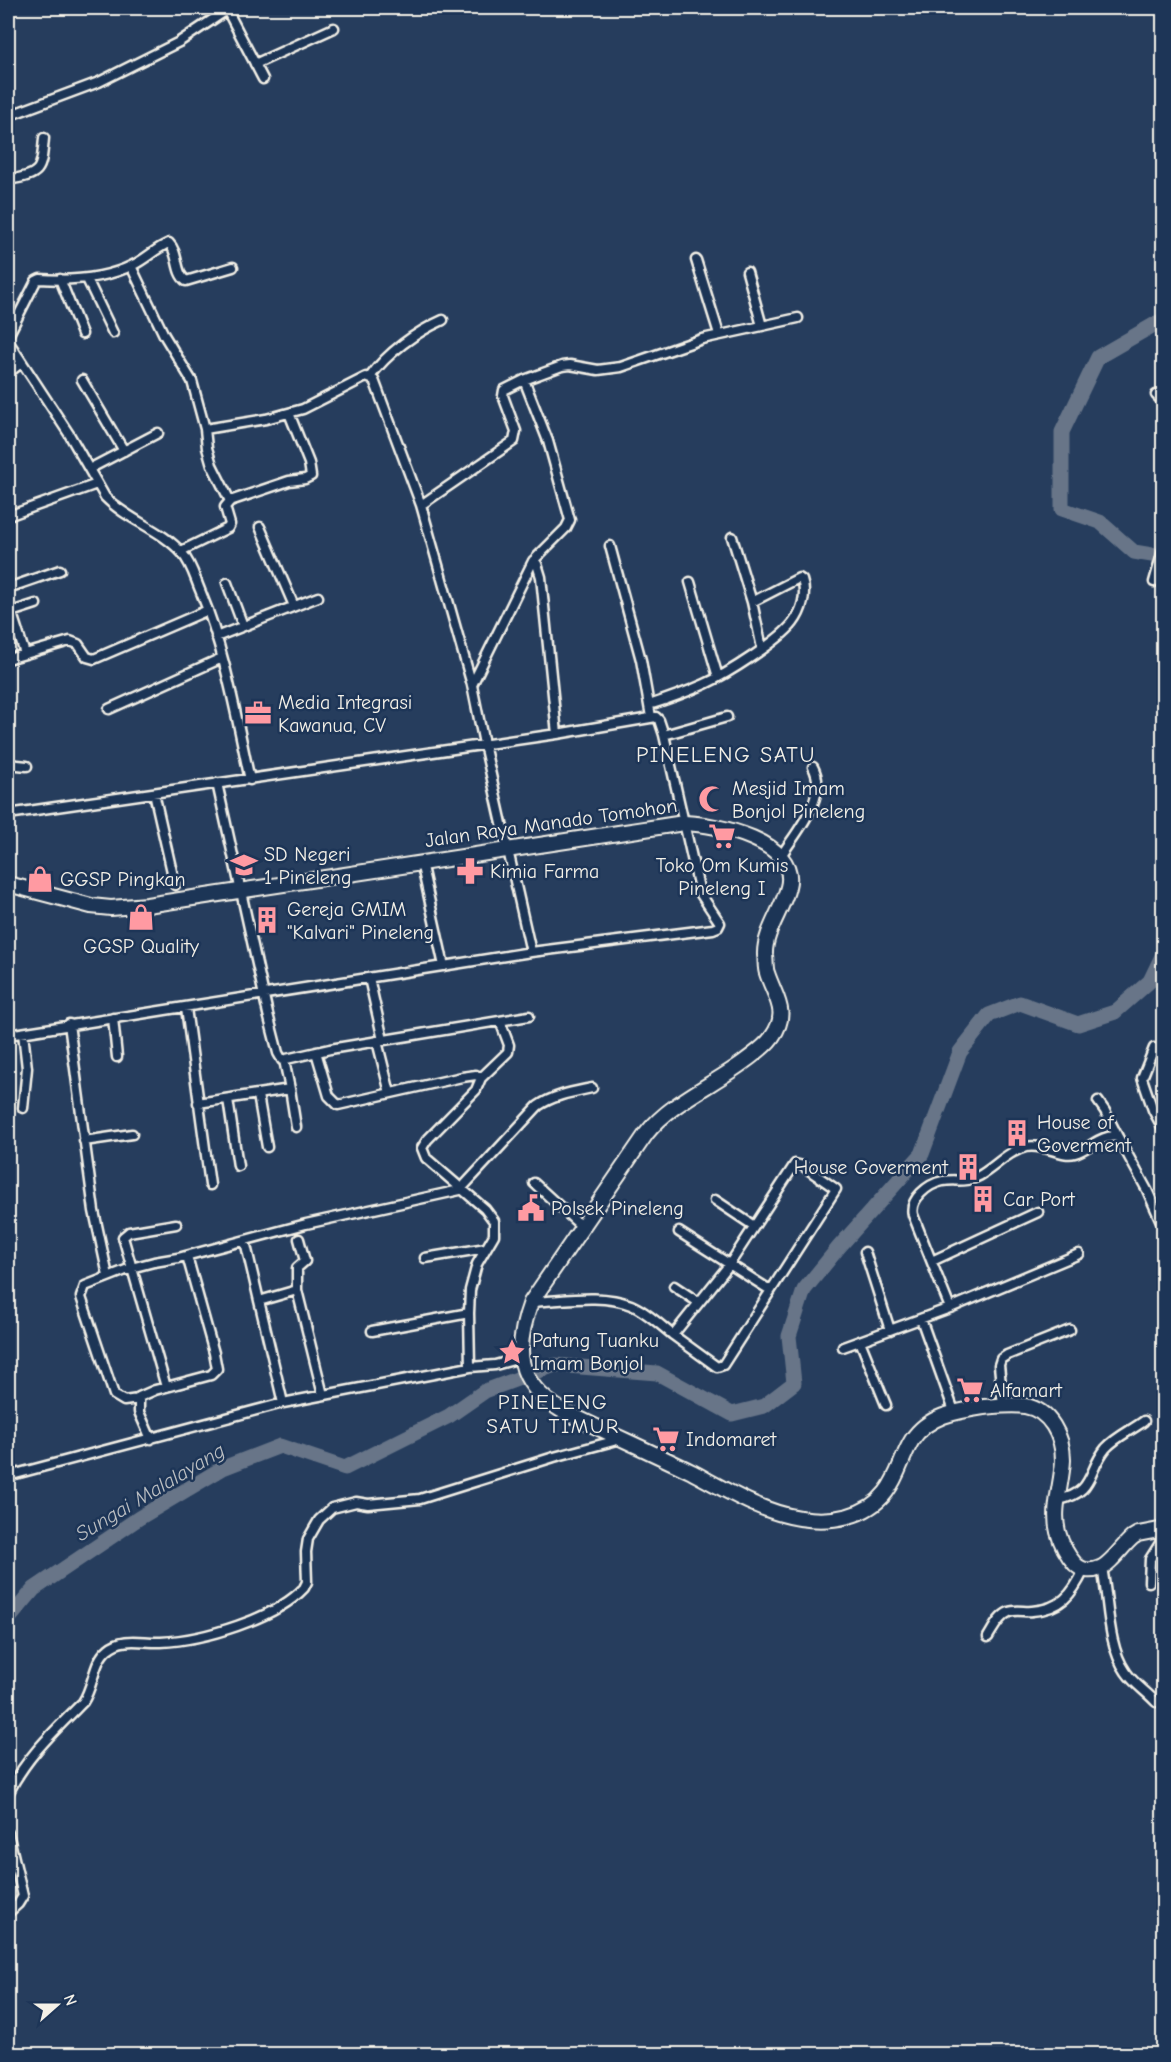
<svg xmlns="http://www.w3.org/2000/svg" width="1171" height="2062" font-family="'Comic Neue',sans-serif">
	<rect width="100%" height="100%" fill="#263d5d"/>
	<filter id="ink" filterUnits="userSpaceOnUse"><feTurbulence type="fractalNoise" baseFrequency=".0167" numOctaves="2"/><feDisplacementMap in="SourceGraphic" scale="12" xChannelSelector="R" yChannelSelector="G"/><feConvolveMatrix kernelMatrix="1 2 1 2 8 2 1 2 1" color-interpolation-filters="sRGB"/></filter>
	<g filter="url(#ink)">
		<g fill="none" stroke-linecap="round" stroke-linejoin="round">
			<path stroke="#677588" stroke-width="15" d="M 1164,319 L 1098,357 L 1062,432 L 1062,509 L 1100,522 L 1134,552 L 1164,557
				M 8,1620 L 34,1589 L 139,1518 L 223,1468 L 280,1446 L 345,1468 L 449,1416 L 485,1391 L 555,1365 L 657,1373 L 732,1414 L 764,1406 L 794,1383 L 789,1336 L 804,1290 L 839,1247 L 922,1154 L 960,1052 L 989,1015 L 1020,1003 L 1078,1024 L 1115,1012 L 1150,981 L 1164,952"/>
			<defs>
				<path id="minor" d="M 255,64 L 334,28
					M 8,116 L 99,82 L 179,42 L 227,10 L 263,79
					M 8,180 C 41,174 41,173 44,138
					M 696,260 L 719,334
					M 131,266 L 164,335 L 192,381 L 205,429
					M 60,279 L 82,334
					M 87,279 L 113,333
					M 762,326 L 798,318
					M 8,336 L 36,281 L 40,279 C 71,281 105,279 133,265 C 146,259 156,248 169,243 C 179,253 175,273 186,281 L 233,267
					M 8,341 L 69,434 L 105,497 C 127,520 161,529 182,553 C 191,563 195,578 200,590 C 225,650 236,716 250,780
					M 8,373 L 21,363
					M 370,377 C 387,353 416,332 443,320
					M 82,380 L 124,451
					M 524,380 L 548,441 L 570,520 L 566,528 L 533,561
					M 1156,395 L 1164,403
					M 89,469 L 158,433
					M 230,501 L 289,481 L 305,479 L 311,476 L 309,463 L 289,413
					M 421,505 L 514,441 L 516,431 L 503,396 L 504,390 L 524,380 L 562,366 L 570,365 L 598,370 L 621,367 L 702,339 L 762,326 L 747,272
					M 8,516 L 97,484
					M 260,527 L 294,606
					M 732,537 L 752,602 L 762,648
					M 610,546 L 641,660 L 651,717
					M 181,551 L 228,528 L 230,524 L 225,507 L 230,501 L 212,465 L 207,448 L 205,429 L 266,419 L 303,409 L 366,377 L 374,380 L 421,505 L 472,685 L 484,744 L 531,952
					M 690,582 L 718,677
					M 1154,582 L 1164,547
					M 227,583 L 243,626
					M 8,588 L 60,570
					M 8,601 L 25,654
					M 8,613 L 36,604
					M 216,637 L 318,597
					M 8,659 L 70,641 L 78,644 L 87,657 L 94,659 L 208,610
					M 472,685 L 533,561 L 537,564 L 541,577 L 557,734
					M 649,705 C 668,699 687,692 705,684 C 727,674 779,641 793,623 C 802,611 807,594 802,580 L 799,578 L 752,602
					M 109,709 L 222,658
					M 664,735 L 727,717
					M 8,764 L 27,766
					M 217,783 L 268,1014 L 278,1053 L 282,1060 L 330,1049 L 529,1016
					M 154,793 L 175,885
					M 8,814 L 557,734 L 656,717 L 659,720 L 664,735 L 700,893 L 720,923 L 718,927 L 713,929 L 531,952 L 8,1035
					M 781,856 C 796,832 829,796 813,767
					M 421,862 L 444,966
					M 369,978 L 383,1040
					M 186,1008 L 210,1185
					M 113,1018 L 117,1057
					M 69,1024 L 94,1211 L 108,1276
					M 377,1041 L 390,1093
					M 1154,1048 L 1142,1078 L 1153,1110 L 1164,1130
					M 316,1052 L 329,1096 L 338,1105 L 462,1077 L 476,1075 L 481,1078 L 476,1090 L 427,1140 L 422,1148 L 426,1158 L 485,1209 L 494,1221 L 494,1235 L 477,1264 L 470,1290 L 469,1313 L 470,1367
					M 284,1060 L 290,1089
					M 481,1078 L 508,1052 L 509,1045 L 500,1021
					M 258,1095 L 267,1147
					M 228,1099 L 238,1166
					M 1098,1101 L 1105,1111 L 1118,1137
					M 198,1103 L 290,1089 L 296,1127
					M 23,1108 L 27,1068 L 23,1033
					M 84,1141 L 132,1134
					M 534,1183 L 582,1227
					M 715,1200 L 754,1226
					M 679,1232 L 770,1290
					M 299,1239 L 305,1261 L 297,1268 L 297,1290 L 323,1395
					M 245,1241 L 283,1403
					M 865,1252 L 890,1330
					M 425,1258 L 486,1248
					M 932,1261 L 1038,1212
					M 674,1286 L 698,1302
					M 259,1301 L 297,1290
					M 531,1302 C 562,1301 601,1293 631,1305 C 646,1311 660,1325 673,1335 L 729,1265 L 795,1164 L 803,1166 L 836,1189 L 723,1365 L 717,1367 L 673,1335
					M 950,1308 L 913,1215 C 909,1199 928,1184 943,1181 C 955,1179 968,1183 979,1176 C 995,1167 1008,1151 1026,1147 C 1043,1143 1061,1157 1075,1153 C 1089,1149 1103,1133 1118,1137 L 1147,1190 L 1164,1228
					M 921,1319 L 954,1411
					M 372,1331 L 469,1313
					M 860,1341 L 886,1405
					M 843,1347 L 950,1308 L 1079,1254
					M 166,1387 L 123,1237 L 129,1232 L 176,1224
					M 138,1399 L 124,1401 L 114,1395 L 81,1297 L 85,1286 L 131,1268 L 154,1262 L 178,1258 L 306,1224 L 460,1190 L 538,1106 C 554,1095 573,1092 592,1088
					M 1003,1405 L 999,1365 L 1001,1359 L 1007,1355 L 1070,1330
					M 151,1439 L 139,1412 L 139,1397 L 155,1390 L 211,1375 L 217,1369 L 214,1353 L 187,1256
					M 8,1476 L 283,1403 L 470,1367 L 495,1365 L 521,1358
					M 1058,1500 C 1095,1493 1087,1471 1106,1448 C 1116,1437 1132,1430 1144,1421
					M 1102,1568 C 1109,1601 1107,1645 1126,1672 C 1134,1684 1146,1691 1156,1702
					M 1149,1582 L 1150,1559 L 1164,1537
					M 988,1637 C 993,1629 999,1616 1009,1612 C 1016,1609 1025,1612 1032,1611 C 1061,1609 1072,1595 1084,1570
					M 8,1794 C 25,1758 55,1730 83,1702 C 94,1686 93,1661 108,1649 C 123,1636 143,1643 161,1642 C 203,1640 275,1619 304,1588 L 307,1582 L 306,1552 L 308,1539 L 319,1520 L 332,1508 L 356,1502 L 368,1504 L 420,1499 L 554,1457 L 621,1439
					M 8,1833 L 23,1896 L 18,1904 L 8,1913"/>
				<path id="trunk" d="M 8,884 L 91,906 L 111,908 L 147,905 L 684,823 C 716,824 800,841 788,887 C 783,909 764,932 765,955 C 766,961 765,968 767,973 C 775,998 790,1012 772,1037 C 765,1047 754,1054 745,1061 C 713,1085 671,1102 646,1134 L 531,1302 C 514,1349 515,1382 561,1410 C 604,1431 649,1451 692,1472 C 724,1489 763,1513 800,1518 C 831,1523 867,1517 886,1492 C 899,1475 902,1456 912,1440 C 928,1415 958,1411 984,1407 C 997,1406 1011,1404 1025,1406 C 1050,1410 1063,1437 1063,1460 C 1062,1484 1052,1509 1058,1532 C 1061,1543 1068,1556 1075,1564 C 1082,1571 1091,1572 1100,1568 C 1111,1564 1123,1545 1133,1537 L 1138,1534 L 1164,1529"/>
			</defs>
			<use href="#minor" stroke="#f4f1e8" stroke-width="13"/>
			<use href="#trunk" stroke="#f4f1e8" stroke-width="18"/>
			<use href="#minor" stroke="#1d3557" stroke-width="8"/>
			<use href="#trunk" stroke="#1d3557" stroke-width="14"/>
		</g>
	</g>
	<defs>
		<symbol id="office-bare" viewBox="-9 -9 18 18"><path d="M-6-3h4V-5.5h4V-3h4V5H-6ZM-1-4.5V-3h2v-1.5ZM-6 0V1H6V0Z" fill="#ff9aa2" stroke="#1d3557" stroke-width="2.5" paint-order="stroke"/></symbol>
		<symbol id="mosque-bare" viewBox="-9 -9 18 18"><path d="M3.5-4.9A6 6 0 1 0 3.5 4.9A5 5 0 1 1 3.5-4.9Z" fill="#ff9aa2" stroke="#1d3557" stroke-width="2.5" paint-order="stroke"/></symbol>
		<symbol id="supermarket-bare" viewBox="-9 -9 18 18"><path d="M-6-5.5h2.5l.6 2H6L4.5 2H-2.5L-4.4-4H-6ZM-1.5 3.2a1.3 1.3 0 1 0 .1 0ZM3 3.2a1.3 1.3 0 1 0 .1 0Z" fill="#ff9aa2" stroke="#1d3557" stroke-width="2.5" paint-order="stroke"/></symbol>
		<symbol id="school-bare" viewBox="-9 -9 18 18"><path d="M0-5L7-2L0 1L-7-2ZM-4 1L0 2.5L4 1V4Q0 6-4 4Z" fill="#ff9aa2" stroke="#1d3557" stroke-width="2.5" paint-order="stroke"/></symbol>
		<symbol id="pharmacy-bare" viewBox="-9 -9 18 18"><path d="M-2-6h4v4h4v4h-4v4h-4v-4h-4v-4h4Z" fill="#ff9aa2" stroke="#1d3557" stroke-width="2.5" paint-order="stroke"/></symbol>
		<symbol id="shop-bare" viewBox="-9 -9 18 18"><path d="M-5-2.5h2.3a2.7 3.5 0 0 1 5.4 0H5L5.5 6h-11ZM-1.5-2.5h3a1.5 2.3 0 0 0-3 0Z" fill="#ff9aa2" stroke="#1d3557" stroke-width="2.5" paint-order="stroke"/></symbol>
		<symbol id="building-bare" viewBox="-9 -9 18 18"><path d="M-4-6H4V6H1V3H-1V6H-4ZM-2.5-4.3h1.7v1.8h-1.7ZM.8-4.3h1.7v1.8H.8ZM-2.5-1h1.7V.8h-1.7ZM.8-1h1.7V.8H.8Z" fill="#ff9aa2" stroke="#1d3557" stroke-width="2.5" paint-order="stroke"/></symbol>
		<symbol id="civic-bare" viewBox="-9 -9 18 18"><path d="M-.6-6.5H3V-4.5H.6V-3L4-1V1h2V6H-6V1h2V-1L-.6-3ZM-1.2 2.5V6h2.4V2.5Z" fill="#ff9aa2" stroke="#1d3557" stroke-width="2.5" paint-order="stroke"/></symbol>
		<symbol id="sight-bare" viewBox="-9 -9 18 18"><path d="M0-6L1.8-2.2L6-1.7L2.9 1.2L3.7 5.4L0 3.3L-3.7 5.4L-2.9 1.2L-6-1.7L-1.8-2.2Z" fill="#ff9aa2" stroke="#1d3557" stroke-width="2.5" paint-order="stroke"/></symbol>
	</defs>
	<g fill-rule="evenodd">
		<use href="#office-bare" x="239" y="694" width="38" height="38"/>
		<use href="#mosque-bare" x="693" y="780" width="38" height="38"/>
		<use href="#supermarket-bare" x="703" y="817" width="38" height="38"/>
		<use href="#school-bare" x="225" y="846" width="38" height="38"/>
		<use href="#pharmacy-bare" x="451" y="852" width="38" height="38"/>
		<use href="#shop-bare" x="21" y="860" width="38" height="38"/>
		<use href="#shop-bare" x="122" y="898" width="38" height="38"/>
		<use href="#building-bare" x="248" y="901" width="38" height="38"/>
		<use href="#building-bare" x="998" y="1114" width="38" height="38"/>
		<use href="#building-bare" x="949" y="1148" width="38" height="38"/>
		<use href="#building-bare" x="964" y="1180" width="38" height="38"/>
		<use href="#civic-bare" x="512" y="1189" width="38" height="38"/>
		<use href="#sight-bare" x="493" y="1333" width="38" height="38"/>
		<use href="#supermarket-bare" x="951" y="1371" width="38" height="38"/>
		<use href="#supermarket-bare" x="647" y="1420" width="38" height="38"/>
	</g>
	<g text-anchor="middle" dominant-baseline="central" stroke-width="5" stroke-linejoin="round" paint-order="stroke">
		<g font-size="20" fill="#f4f1e8" stroke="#1d3557" text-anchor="start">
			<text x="278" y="702">Media Integrasi<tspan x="278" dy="23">Kawanua, CV</tspan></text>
			<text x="732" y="788">Mesjid Imam<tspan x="732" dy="23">Bonjol Pineleng</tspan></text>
			<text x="264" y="854">SD Negeri<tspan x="264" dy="23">1 Pineleng</tspan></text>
			<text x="722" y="865" text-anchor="middle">Toko Om Kumis<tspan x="722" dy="23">Pineleng I</tspan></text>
			<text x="490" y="871">Kimia Farma</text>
			<text x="60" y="879">GGSP Pingkan</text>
			<text x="287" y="909">Gereja GMIM<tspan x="287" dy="23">"Kalvari" Pineleng</tspan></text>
			<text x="141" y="946" text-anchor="middle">GGSP Quality</text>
			<text x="1037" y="1122">House of<tspan x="1037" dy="23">Goverment</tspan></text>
			<text x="948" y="1167" text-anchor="end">House Goverment</text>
			<text x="1003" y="1199">Car Port</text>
			<text x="551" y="1208">Polsek Pineleng</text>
			<text x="532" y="1340">Patung Tuanku<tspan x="532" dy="23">Imam Bonjol</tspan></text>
			<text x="990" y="1390">Alfamart</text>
			<text x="686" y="1439">Indomaret</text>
		</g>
		<g font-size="20" fill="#f4f1e8" stroke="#1d3557">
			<text transform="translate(551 823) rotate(-8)">Jalan Raya Manado Tomohon</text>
		</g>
		<g font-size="21" letter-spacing="1.5" fill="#f4f1e8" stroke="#1d3557">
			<text x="553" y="1402">PINELENG<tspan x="553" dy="24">SATU TIMUR</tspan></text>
		</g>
		<g font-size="21" font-style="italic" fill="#bcbfc2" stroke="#1d3557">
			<text transform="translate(150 1492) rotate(-31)">Sungai Malalayang</text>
		</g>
		<g font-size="22" letter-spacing="1.5" fill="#f4f1e8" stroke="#1d3557">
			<text x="726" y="755">PINELENG SATU</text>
		</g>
	</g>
	<rect width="1171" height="2062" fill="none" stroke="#1d3557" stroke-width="30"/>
	<rect x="15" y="15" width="1141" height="2032" fill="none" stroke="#f4f1e8" stroke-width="2" filter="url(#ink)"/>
	<g transform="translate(57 2005) rotate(69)" stroke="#1d3557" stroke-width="4.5" paint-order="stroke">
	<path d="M0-4.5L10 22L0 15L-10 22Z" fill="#f4f1e8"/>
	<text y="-9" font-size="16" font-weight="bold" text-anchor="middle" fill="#f4f1e8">N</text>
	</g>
</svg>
